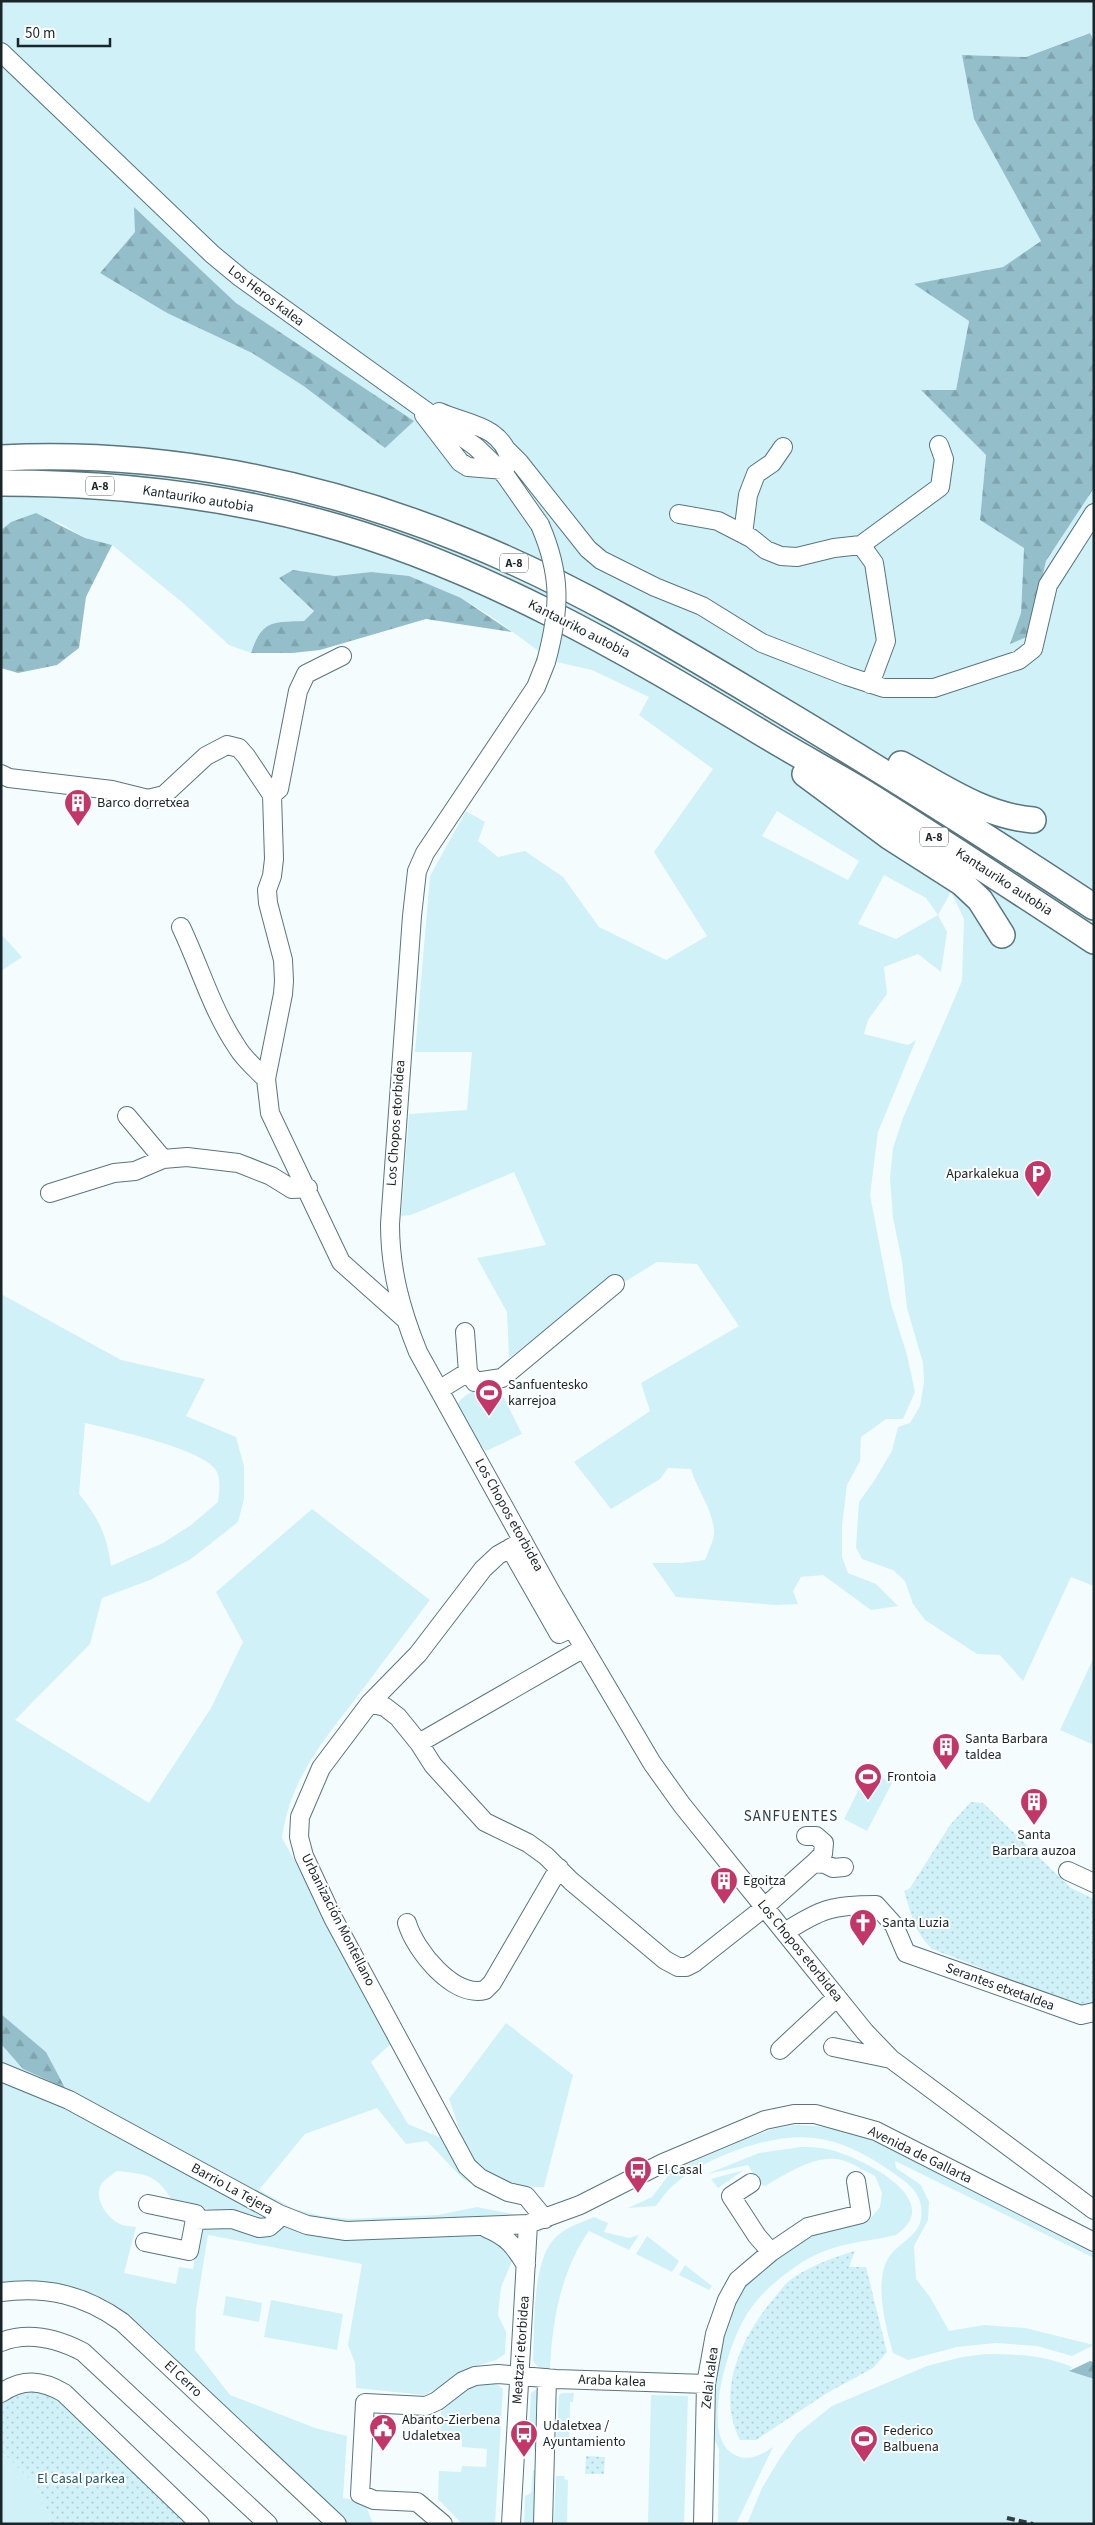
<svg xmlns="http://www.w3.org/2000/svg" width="1095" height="2525" font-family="'Source Sans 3',sans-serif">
	<defs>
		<pattern id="forest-firs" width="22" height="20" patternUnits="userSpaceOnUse" patternTransform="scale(1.25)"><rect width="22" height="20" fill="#94bfca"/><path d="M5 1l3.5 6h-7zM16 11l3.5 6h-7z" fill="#7fa4ae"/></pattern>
		<pattern id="park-dots" width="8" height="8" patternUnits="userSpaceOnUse" patternTransform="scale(1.25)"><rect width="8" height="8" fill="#d0f1f8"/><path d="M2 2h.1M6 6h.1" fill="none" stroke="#b2ced5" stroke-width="1.8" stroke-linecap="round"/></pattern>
	</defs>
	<rect width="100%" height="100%" fill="#f5fcfe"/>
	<path fill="#d0f1f8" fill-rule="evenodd" d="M 1,1 L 1094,1 L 1094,41 L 1089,33 L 1026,57 L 962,55 L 974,119 L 1041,241 L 1003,267 L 915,284 L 969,320 L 956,390 L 921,390 L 986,455 L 980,520 L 1024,548 L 1021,613 L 1011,643 L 1029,636 L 1046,561 L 1094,488 L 1094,1586 L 1071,1577 L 1023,1681 L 1000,1655 L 977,1654 L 925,1620 L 913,1604 L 905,1581 L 893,1570 L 862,1559 L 856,1547 L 859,1502 L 874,1481 L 892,1451 L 898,1427 L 910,1423 L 920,1406 L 924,1382 L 923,1363 L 907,1308 L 902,1261 L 893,1218 L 890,1178 L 893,1148 L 903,1118 L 962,981 L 964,919 L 951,892 L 938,915 L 947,932 L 941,972 L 918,954 L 884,967 L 887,994 L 868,1020 L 864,1034 L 908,1045 L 916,1040 L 878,1132 L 870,1195 L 891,1304 L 907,1355 L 915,1392 L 903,1419 L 886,1419 L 861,1437 L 860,1461 L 847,1485 L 842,1526 L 842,1557 L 848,1573 L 876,1584 L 898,1606 L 871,1610 L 823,1575 L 801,1577 L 793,1591 L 798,1604 L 776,1605 L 676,1597 L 652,1563 L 682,1563 L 705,1560 C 708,1552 715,1539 714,1530 C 712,1508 697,1490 691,1469 L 668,1468 L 660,1479 L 611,1509 L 574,1462 L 650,1411 L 641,1383 L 739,1326 L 697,1264 L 657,1262 L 626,1281 L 614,1276 L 509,1358 L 507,1312 L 477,1258 L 546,1245 L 514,1172 L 411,1215 L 401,1216 L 409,1114 L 467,1110 L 472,1052 L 415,1052 L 430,876 L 466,811 L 485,822 L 478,841 L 498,857 L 525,851 L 563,877 L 599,927 L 666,960 L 707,936 L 654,852 L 713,769 L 639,715 L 649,697 L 592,670 L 552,661 L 495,619 L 461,598 L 371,572 L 335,576 L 293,570 L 295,593 L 314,611 L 304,621 C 272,622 262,620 251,653 L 229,645 L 183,603 L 112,545 L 85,538 L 58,522 L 11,522 L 1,530 ZM 135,208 L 236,303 L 413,421 L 305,387 L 252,353 L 167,313 L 100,273 L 135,232 ZM 777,811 L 859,861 L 848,880 L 762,836 ZM 884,875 L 926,898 L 938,915 L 896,939 L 858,924 Z
		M 1,934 L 22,957 L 1,971 Z
		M 1,1294 L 121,1360 L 205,1379 L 186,1416 L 236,1437 L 244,1466 L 244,1499 L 238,1522 L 191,1559 L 150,1580 L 102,1598 L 90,1644 L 15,1720 L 149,1803 L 211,1708 L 243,1642 L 216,1592 L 312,1509 L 430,1600 C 408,1629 385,1659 363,1689 C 326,1738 291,1775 282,1838 L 395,2040 L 371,2062 L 408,2124 L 446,2140 L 513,2200 L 480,2188 L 463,2179 L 427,2141 L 406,2144 L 377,2108 L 305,2134 L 259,2190 L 294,2209 L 321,2216 L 350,2219 L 438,2215 L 477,2207 L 518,2215 L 490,2238 L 496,2239 L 513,2259 L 501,2287 L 498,2315 L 506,2332 L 505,2354 L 496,2360 L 463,2370 L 442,2386 L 424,2395 L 356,2388 L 355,2363 L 348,2345 L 362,2264 L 208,2235 L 196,2309 L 195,2350 L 230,2395 L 315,2428 L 347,2436 L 343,2498 L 365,2503 L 373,2524 L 344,2524 C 298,2480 252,2436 207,2391 C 175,2359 142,2320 102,2298 C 71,2282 35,2283 1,2285 L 1,2044 L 23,2069 L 64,2087 L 46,2052 L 1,2014 ZM 85,1423 C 110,1429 207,1449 217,1472 C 221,1481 219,1493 218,1502 L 191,1525 L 163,1543 L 111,1566 C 107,1535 99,1519 79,1494 ZM 117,2171 C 144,2174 157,2174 171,2199 C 202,2209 233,2213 264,2224 L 268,2220 L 282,2228 L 246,2232 L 210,2226 L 203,2228 L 199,2234 L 193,2269 L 179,2267 L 176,2284 L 124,2273 L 136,2227 C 131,2226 124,2226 120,2224 C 105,2217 91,2194 104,2181 C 108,2177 113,2174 117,2171 Z
		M 497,1384 L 522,1434 L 486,1451 L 481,1445 L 478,1444 L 457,1406 C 463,1391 483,1389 497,1384 Z
		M 1094,1657 L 1094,1745 L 1060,1730 Z
		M 868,1771 L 892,1783 L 867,1831 L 844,1819 Z
		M 506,2023 L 573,2075 L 544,2187 C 522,2188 494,2182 478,2167 C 465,2153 456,2117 449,2099 Z
		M 793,2125 C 828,2124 858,2134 890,2148 L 1094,2254 L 1094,2258 L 895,2161 L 896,2168 L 921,2185 L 929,2202 L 928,2220 L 914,2246 L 916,2279 L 930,2297 L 949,2331 L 984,2325 L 1025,2328 L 1094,2345 L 1072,2356 L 1037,2346 L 996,2343 L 957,2347 L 908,2360 L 893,2353 C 886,2327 872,2278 891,2254 C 905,2238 925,2233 921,2206 C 918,2187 900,2178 886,2168 C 864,2153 840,2141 814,2138 C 772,2133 708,2156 676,2183 C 668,2189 662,2198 656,2206 L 628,2208 L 652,2197 L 672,2171 L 746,2139 L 773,2129 Z
		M 801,2147 C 816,2147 830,2148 843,2154 C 872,2164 944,2202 896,2235 C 857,2244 831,2242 795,2267 C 775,2281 754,2299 743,2321 C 728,2347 699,2438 735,2455 C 749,2462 761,2455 773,2447 L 736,2524 L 718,2524 L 719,2450 L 712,2433 L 712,2400 L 717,2354 L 736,2296 L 764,2265 L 812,2232 L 869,2220 L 880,2207 L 882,2193 L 875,2176 C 864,2171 847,2159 835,2159 C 811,2157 785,2175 765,2186 L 760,2184 L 748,2165 L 707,2174 L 759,2153 Z
		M 744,2170 L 718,2188 L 711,2179 Z
		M 594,2217 L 608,2223 L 604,2232 L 629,2238 L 639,2235 L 629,2250 L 589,2231 C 561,2271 552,2321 550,2369 L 538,2367 L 533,2361 C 535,2328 531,2260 556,2237 C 566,2227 581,2223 594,2217 Z
		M 647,2236 L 679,2261 L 672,2272 L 636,2254 Z
		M 685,2265 L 712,2286 L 709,2290 L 679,2275 Z
		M 226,2296 L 262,2303 L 259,2322 L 223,2315 Z
		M 271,2300 L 343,2314 L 337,2350 L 264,2337 Z
		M 986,2354 C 1016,2354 1044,2355 1072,2367 L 1070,2371 L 1094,2379 L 1094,2524 L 747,2524 L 762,2488 L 780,2458 L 797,2434 L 832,2406 L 927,2366 L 962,2357 Z
		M 494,2382 L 503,2389 L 495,2524 L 462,2524 L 438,2499 L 439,2471 L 461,2472 L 462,2466 L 486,2467 L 487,2449 L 462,2447 L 462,2440 L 440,2439 L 441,2412 C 457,2395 471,2384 494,2382 Z
		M 537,2389 L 543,2390 L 541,2450 L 534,2449 L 534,2433 L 529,2429 L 531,2393 Z
		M 562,2393 L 574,2393 L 573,2402 L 570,2402 L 569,2446 L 556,2445 L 559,2395 Z
		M 651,2395 L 688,2396 L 684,2524 L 648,2524 Z
		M 1,2451 L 37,2486 L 52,2524 L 1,2524 Z
		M 533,2470 L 540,2470 L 538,2524 L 524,2524 L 525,2496 L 531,2493 Z
		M 556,2476 L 565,2476 L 564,2479 L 568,2480 L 567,2524 L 554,2524 Z"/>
	<path fill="url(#forest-firs)" d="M 1090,33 L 1094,41 L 1094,488 L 1046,561 L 1029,636 L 1010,644 L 1021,613 L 1024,548 L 980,520 L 986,455 L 921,390 L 956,390 L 969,321 L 914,284 L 1003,267 L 1041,241 L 974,119 L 962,55 L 1026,57 Z
		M 134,207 L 236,303 L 414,421 L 385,448 L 305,387 L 252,353 L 167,313 L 100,273 L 135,232 Z
		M 36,513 L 85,538 L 112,545 L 86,597 L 79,648 L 57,665 L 18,673 L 1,668 L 1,530 L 11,522 Z
		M 293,570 L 335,576 L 371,572 L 409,576 L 461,598 L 512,632 L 426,619 L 320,650 L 292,653 L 251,653 C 262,620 272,622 304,621 L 314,611 L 279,578 Z
		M 1,2014 L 46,2052 L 65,2088 L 23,2069 L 1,2044 Z
		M 1090,2361 L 1094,2362 L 1094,2379 L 1069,2371 Z"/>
	<path fill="url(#park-dots)" d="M 971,1802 L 983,1803 L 1071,1888 L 1094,1899 L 1093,2003 L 1079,2006 L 932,1949 C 915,1933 911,1914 904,1891 L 910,1888 L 950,1825 Z
		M 855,2251 L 849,2267 L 866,2267 L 887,2352 L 873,2368 L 827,2393 L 756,2440 L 740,2440 C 715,2392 742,2335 775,2297 C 780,2291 786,2282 793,2278 C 812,2265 834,2257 855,2251 Z
		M 32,2387 L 64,2400 L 193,2524 L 52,2524 L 37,2486 L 1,2451 L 1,2403 Z
		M 586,2456 L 605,2457 L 604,2474 L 585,2474 Z"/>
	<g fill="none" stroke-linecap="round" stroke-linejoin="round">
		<defs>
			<path id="minor" d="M 1,52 L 212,254 L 241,278 L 476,447 L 505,475 L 540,525
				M 439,412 C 468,425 501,425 510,460
				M 424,415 L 460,462 L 468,467 L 505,470
				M 507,450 L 519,462 L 588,549 L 601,560 L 655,587 L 702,606 L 762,643 L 847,676 L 884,688 L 934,688 L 1019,660 L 1033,649 L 1048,585 L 1094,513
				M 679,514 L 718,521 L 751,538 L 766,550 L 781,556 L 797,557 L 834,548 L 861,545 L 940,487 L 944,459 L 939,445
				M 743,534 L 748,495 L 756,474 L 772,463 L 783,447
				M 861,545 L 874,563 L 886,641 L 870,684
				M 546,662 L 536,687 L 425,853 L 417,871 L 412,916 L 390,1224 C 390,1270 401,1310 418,1352 L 551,1592 L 652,1763 L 682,1805 L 865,2032 L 891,2059 L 1094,2210
				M 1,774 L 9,778 L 112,790 L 148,799 L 164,795 L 206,756 L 227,745 L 239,748 L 246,756 L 272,795 L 274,859 L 272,876 L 267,890 L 268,903 L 283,960 L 284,981 L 283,994 L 266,1079 L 270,1113 L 341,1262 L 405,1319
				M 272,795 L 279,789 L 298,691 L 306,674 L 342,656
				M 181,927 C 200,967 212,1010 237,1047 C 244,1059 256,1069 266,1079
				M 127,1116 L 163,1159
				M 50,1193 L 114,1173 L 135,1171 L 163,1159 L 187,1157 L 238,1163 L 271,1176 L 292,1189 L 308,1188
				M 468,1372 L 475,1382 L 502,1378 L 615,1284
				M 439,1390 L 468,1372 L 465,1332
				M 510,1548 L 559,1634 L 572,1628
				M 370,1703 L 418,1654 L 483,1569 L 498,1555 L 523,1541
				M 419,1743 L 584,1648
				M 806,1836 L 816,1836 L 824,1843 L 823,1854 L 814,1863
				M 1068,1871 L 1094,1883
				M 407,1923 C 415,1950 453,1998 485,1990 L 492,1983 L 559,1868
				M 785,1932 C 821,1909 832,1905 876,1905 L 894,1925 L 906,1953 L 1081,2015 L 1094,2012
				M 833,2047 L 891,2059
				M 780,2050 L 837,1997
				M 1,2072 L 69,2100 L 279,2214 L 307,2225 L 346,2231 L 528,2224 L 580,2205 L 663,2163 L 765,2120 L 794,2114 L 815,2114 L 876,2131 L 1094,2242
				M 751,2183 L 731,2196 L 757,2236 L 771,2252
				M 545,2219 L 526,2196 L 508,2192 L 480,2178 L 467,2166 L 333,1918 L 304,1856 L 299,1837 L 300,1817 L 321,1768 L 370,1703 L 385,1707 L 398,1717 L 419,1743 L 433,1765 L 485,1822 L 528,1843 L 546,1856 L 571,1881 L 665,1960 L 678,1967 L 686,1967 L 694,1963 L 760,1911 L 814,1863 L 825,1864 L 833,1868 L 844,1867
				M 194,2220 L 232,2219 L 259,2228 L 269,2227 L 276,2221 L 279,2214
				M 486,2228 C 508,2237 514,2246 526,2265
				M 145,2242 L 189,2251 L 196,2214 L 148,2204
				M 1,2292 C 47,2286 84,2295 122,2322 L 337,2524
				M 1,2342 C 29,2331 58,2339 83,2352 L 268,2524
				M 1,2393 C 23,2378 42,2380 64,2393 L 200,2524
				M 443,2524 L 417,2502 L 374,2500 L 360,2494 L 365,2403 L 426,2406 L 437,2401 L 463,2381 L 475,2376 L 498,2374 L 556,2379 L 706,2384
				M 511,2524 L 528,2224
				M 543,2524 L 547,2378
				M 703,2524 L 706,2384 L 715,2334 L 727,2300 L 738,2280 L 771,2252 L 808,2227 L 861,2214 L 856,2181"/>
			<path id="highway" d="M 1,458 C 159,450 316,481 462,540 C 568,582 668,642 766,701 C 877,767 986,836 1094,907
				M 1,483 C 108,483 215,494 319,522 C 479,565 624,650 765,735 C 798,755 832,773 865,793 C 942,841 1018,891 1094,941
				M 901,764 C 943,787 984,816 1033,820
				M 805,774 L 890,837 L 962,883 L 980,900 L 1002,935"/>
		</defs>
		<use href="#minor" stroke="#57767d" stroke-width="20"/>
		<use href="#highway" stroke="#57767d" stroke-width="28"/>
		<use href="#minor" stroke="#fff" stroke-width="18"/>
		<use href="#highway" stroke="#fff" stroke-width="25"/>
		<path stroke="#333e41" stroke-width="4" stroke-dasharray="8 4" stroke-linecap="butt" d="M 1007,2518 L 1033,2524"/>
		<defs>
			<path id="minor-bridge" d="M 540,525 C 562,576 560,610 546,662"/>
		</defs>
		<use href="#minor-bridge" stroke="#57767d" stroke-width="20" stroke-linecap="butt"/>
		<use href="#minor-bridge" stroke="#fff" stroke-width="18"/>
	</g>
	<defs>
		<symbol id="building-pin" viewBox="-11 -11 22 30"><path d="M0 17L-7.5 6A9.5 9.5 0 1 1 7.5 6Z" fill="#c33668" stroke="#fff"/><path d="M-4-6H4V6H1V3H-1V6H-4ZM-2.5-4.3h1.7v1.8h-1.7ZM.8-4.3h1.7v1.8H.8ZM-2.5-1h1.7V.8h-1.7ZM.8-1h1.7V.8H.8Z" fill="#fff"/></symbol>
		<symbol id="parking-pin" viewBox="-11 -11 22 30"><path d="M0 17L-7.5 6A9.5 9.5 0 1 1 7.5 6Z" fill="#c33668" stroke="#fff"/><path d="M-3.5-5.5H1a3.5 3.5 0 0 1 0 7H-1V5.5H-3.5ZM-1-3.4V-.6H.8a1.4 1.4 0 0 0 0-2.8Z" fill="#fff"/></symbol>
		<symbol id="stadium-pin" viewBox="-11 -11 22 30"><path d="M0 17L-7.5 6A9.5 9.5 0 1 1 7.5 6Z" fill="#c33668" stroke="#fff"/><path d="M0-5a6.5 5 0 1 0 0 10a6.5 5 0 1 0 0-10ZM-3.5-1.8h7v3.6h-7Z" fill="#fff"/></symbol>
		<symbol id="church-pin" viewBox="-11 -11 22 30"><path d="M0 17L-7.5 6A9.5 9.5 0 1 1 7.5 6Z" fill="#c33668" stroke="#fff"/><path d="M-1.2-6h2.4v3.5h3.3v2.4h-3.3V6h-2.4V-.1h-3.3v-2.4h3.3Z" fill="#fff"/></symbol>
		<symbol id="bus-pin" viewBox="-11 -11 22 30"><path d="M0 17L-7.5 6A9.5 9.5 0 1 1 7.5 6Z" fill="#c33668" stroke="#fff"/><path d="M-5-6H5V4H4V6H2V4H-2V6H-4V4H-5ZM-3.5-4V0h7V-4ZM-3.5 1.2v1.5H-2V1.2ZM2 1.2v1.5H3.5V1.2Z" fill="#fff"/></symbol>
		<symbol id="civic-pin" viewBox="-11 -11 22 30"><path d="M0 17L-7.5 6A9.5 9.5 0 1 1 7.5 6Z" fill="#c33668" stroke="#fff"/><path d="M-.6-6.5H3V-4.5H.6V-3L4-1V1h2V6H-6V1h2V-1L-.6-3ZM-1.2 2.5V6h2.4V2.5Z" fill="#fff"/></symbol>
	</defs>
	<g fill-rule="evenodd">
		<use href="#building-pin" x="62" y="787" width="32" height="43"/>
		<use href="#parking-pin" x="1022" y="1158" width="32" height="43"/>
		<use href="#stadium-pin" x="473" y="1377" width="32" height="43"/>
		<use href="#building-pin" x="930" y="1731" width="32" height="43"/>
		<use href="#stadium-pin" x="852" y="1761" width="32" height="43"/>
		<use href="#building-pin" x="1018" y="1786" width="32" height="43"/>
		<use href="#building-pin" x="708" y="1865" width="32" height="43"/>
		<use href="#church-pin" x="847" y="1907" width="32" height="43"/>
		<use href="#bus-pin" x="622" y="2154" width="32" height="43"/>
		<use href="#civic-pin" x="367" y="2412" width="32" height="43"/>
		<use href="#bus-pin" x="508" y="2418" width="32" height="43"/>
		<use href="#stadium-pin" x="848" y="2423" width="32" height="43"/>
	</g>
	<g text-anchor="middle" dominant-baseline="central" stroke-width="4" stroke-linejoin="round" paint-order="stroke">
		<g fill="#fff" stroke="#5e6668" stroke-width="1">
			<rect x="86" y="476.5" width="28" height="19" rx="4"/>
			<rect x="500" y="553.5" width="28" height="19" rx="4"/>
			<rect x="920" y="827.5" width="28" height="19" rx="4"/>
		</g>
		<g font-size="12" font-weight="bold" fill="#192528">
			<text x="100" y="486">A-8</text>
			<text x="514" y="563">A-8</text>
			<text x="934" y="837">A-8</text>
		</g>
		<g font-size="14" fill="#192528" stroke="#fff">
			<text transform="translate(266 296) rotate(37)">Los Heros kalea</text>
			<text transform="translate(198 499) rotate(9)">Kantauriko autobia</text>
			<text transform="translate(579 629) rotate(27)">Kantauriko autobia</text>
			<text transform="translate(1004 882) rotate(33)">Kantauriko autobia</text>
			<text transform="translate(396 1123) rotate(-86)">Los Chopos etorbidea</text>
			<text transform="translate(509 1515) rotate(61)">Los Chopos etorbidea</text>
			<text transform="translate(338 1920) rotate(63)">Urbanización Montellano</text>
			<text transform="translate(800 1951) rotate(51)">Los Chopos etorbidea</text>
			<text transform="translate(1000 1987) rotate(20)">Serantes etxetaldea</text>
			<text transform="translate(920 2155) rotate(26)">Avenida de Gallarta</text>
			<text transform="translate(232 2189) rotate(29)">Barrio La Tejera</text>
			<text transform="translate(521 2350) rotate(-86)">Meatzari etorbidea</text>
			<text transform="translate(710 2378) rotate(-83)">Zelai kalea</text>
			<text transform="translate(183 2379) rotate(43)">El Cerro</text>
			<text transform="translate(612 2381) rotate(2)">Araba kalea</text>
		</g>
		<g font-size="14" fill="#192528" stroke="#fff" text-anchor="start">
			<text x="97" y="803">Barco dorretxea</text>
			<text x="1019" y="1174" text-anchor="end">Aparkalekua</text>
			<text x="508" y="1385">Sanfuentesko<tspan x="508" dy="16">karrejoa</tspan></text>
			<text x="965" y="1739">Santa Barbara<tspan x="965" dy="16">taldea</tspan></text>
			<text x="887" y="1777">Frontoia</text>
			<text x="1034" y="1835" text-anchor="middle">Santa<tspan x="1034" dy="16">Barbara auzoa</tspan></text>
			<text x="743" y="1881">Egoitza</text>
			<text x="882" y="1923">Santa Luzia</text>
			<text x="657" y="2170">El Casal</text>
			<text x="402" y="2420">Abanto-Zierbena<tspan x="402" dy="16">Udaletxea</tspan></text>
			<text x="543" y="2426">Udaletxea /<tspan x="543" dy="16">Ayuntamiento</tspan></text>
			<text x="883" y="2431">Federico<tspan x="883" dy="16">Balbuena</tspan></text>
		</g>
		<g font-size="14" fill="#1d5965" stroke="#fff">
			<text x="81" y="2479">El Casal parkea</text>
		</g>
		<g font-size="15" letter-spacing="1" fill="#244148" stroke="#fff">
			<text x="791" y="1816">SANFUENTES</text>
		</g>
	</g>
	<rect width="1095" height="2525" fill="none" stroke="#192528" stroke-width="5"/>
	<path d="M18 38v8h92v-8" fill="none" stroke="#192528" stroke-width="2.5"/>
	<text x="25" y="38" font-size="15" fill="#192528" stroke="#ffffff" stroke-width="4" paint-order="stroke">50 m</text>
</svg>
